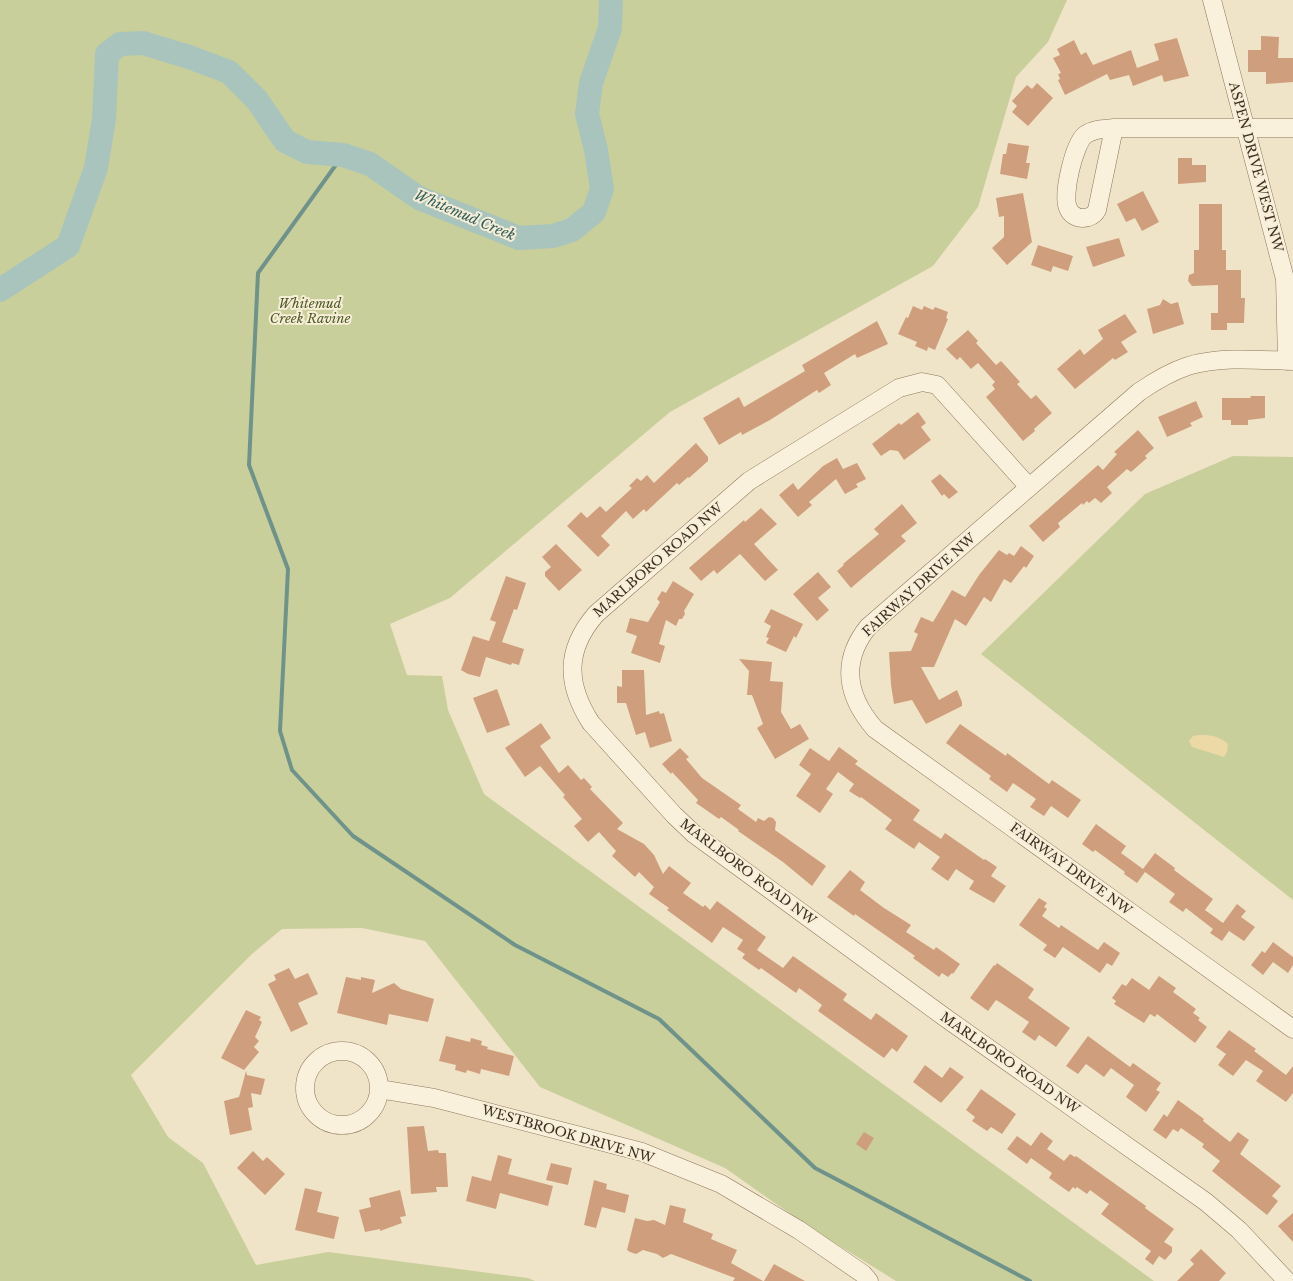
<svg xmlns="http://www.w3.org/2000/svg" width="1293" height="1281" font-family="'Libre Baskerville',serif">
	<rect width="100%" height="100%" fill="#f0e4c8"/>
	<path fill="#c9cf9b" d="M 0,0 L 1067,0 L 1048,42 L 1016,77 L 978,207 L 933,266 L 670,412 L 450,598 L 390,624 L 407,675 L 442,676 L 448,710 L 484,794 L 1154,1281 L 896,1281 L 809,1227 L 725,1168 L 540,1087 L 425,941 L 362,928 L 282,929 L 252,954 L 131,1075 L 168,1137 L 203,1163 L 256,1265 L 328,1252 L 528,1278 L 535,1281 L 0,1281 Z
		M 1233,456 L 1293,457 L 1293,900 L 981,654 L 1145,494 Z"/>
	<path fill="#ecd9a5" d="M 1199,735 C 1211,735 1219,736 1228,744 L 1227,752 L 1224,757 L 1192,747 L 1189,741 L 1193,736 Z"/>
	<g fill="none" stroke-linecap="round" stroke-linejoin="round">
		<path stroke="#6f938a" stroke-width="4" d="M 343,155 L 258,273 L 249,465 L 288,569 L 280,731 L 292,770 L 353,836 L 515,945 L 659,1019 L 815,1168 L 1030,1281"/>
		<path stroke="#a9c4bc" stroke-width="24" d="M 0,290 L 68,246 L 96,168 L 104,119 L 107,54 L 120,44 L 143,43 L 189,57 L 229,72 L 257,100 L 285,141 L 307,152 L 343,155 L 370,164 L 419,198 L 519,238 L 553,236 L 572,230 L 594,212 L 602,189 L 596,150 L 587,114 L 591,83 L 610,28 L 611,0"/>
	</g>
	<path fill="#cf9f7d" d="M 1261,36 L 1279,37 L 1278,58 L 1293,58 L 1293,82 L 1266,84 L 1266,72 L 1248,72 L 1248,50 L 1261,50 Z
		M 1177,38 L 1189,76 L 1164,82 L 1162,75 L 1133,86 L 1129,75 L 1110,80 L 1107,74 L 1065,95 L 1058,80 L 1060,79 L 1058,74 L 1061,73 L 1053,58 L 1060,55 L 1057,49 L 1074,40 L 1081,55 L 1086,52 L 1093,65 L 1131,50 L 1137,68 L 1159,60 L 1154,44 Z
		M 1037,83 L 1053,98 L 1028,126 L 1012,112 L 1017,106 L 1012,101 L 1027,85 L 1032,89 Z
		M 1008,143 L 1029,146 L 1026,163 L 1030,163 L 1027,179 L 1000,174 L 1003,154 L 1006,154 Z
		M 1178,158 L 1192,158 L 1192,165 L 1206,165 L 1206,182 L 1178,184 Z
		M 1143,191 L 1159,222 L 1142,231 L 1135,218 L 1126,222 L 1117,204 Z
		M 1023,193 L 1032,242 L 1007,265 L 992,248 L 1004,237 L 1004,216 L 999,217 L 996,198 Z
		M 1199,204 L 1222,204 L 1222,250 L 1226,250 L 1226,270 L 1241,270 L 1241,298 L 1245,298 L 1244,323 L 1227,323 L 1227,330 L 1211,330 L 1211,313 L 1218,313 L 1218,285 L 1192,286 L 1188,281 L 1189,275 L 1194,273 L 1194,250 L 1199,250 Z
		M 1119,238 L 1125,256 L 1093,267 L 1086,247 Z
		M 1038,245 L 1073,256 L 1068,271 L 1053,266 L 1051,272 L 1031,265 Z
		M 1163,299 L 1171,304 L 1178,302 L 1184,324 L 1153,334 L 1147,309 L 1160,305 Z
		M 913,306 L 922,310 L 924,306 L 933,310 L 935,307 L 948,312 L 946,318 L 948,319 L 935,350 L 928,347 L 927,351 L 915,346 L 917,342 L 898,334 L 906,317 L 908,318 Z
		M 1125,314 L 1137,332 L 1121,342 L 1128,352 L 1115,360 L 1113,358 L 1075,389 L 1057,369 L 1080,349 L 1084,355 L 1103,339 L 1098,330 Z
		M 877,321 L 888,344 L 857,358 L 855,354 L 824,373 L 831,385 L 819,393 L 817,390 L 770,420 L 742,435 L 741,432 L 719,445 L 703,418 L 739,397 L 744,407 L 805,371 L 802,365 Z
		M 968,330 L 978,341 L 976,343 L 996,365 L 1001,361 L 1020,382 L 1017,384 L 1031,399 L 1036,395 L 1052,413 L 1034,429 L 1035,431 L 1023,441 L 986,397 L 995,389 L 992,385 L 995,382 L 978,363 L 971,369 L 960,357 L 957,360 L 946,349 Z
		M 1250,396 L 1265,396 L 1265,418 L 1248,420 L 1248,425 L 1231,425 L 1231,420 L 1222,420 L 1222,398 L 1251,398 Z
		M 1196,401 L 1203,417 L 1190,423 L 1192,426 L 1167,437 L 1158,417 Z
		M 918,412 L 926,423 L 921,427 L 931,440 L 904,460 L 898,451 L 890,450 L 881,456 L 872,444 L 899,423 L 901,425 Z
		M 1138,430 L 1154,448 L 1145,456 L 1147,458 L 1131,472 L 1127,469 L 1107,487 L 1112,493 L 1101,503 L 1095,498 L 1089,503 L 1087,501 L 1083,505 L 1082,503 L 1058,523 L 1060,527 L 1043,542 L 1029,526 L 1098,465 L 1103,470 L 1117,454 L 1114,452 Z
		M 696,443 L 708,457 L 708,461 L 689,478 L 688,477 L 679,485 L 677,483 L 646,512 L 644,509 L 633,519 L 626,511 L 601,536 L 610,545 L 598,557 L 567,526 L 581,512 L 587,518 L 600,506 L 606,512 L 632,488 L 629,486 L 637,478 L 641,481 L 647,475 L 654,483 Z
		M 837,458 L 843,469 L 857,463 L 866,479 L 856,484 L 858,487 L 845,494 L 836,479 L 809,502 L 812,505 L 798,517 L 779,495 L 793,483 L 798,490 L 823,466 Z
		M 940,474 L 958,492 L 949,499 L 944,494 L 942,496 L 931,481 Z
		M 902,504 L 917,523 L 901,536 L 906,541 L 851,588 L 837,571 L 844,565 L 843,564 L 879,534 L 874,529 Z
		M 761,508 L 777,524 L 754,544 L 778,570 L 765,581 L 740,554 L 717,574 L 714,570 L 701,581 L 689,568 L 744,520 L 745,522 Z
		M 556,544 L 582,570 L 559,591 L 545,576 L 545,572 L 551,567 L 542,557 Z
		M 1021,546 L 1034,556 L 1026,568 L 1024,566 L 1011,583 L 1004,579 L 991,602 L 984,597 L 966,626 L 955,619 L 934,667 L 921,667 L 939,700 L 957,690 L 962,702 L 962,706 L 926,724 L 912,700 L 894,704 L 891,685 L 889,652 L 911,651 L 918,634 L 914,632 L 921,617 L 933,622 L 952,590 L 965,597 L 979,575 L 999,550 L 1007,555 L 1009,553 L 1014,556 Z
		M 818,572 L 831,587 L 818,598 L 829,610 L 817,621 L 793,594 Z
		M 506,576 L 526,583 L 517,610 L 514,609 L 502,642 L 524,649 L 519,665 L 512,663 L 511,665 L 486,657 L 480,677 L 468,674 L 461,670 L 473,636 L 489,641 L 496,622 L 490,620 Z
		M 673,581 L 694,594 L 684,611 L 685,614 L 682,619 L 679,619 L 676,626 L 666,620 L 659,644 L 665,646 L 660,663 L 631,653 L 637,636 L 626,632 L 630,618 L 648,622 L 660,602 L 657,599 L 662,591 L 666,593 Z
		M 771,609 L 803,624 L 796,638 L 794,636 L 786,652 L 766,643 L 769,638 L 766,637 L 771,626 L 764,622 Z
		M 739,659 L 772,662 L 770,681 L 783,682 L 781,712 L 791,729 L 800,724 L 809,739 L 775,759 L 757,728 L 763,724 L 752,695 L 747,695 L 749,671 Z
		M 622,670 L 644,670 L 646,715 L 659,711 L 660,714 L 664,713 L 672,741 L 650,748 L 645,732 L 636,735 L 626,703 L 617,703 L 617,686 L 622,687 Z
		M 497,689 L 510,725 L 487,733 L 473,698 Z
		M 541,723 L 551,738 L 540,746 L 559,773 L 568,765 L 581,780 L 584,778 L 592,787 L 590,789 L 623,823 L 617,829 L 644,844 L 654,855 L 663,874 L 669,866 L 691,883 L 683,893 L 703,907 L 705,905 L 710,910 L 717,901 L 766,937 L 757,950 L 783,968 L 793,956 L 847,994 L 843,1000 L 871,1020 L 876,1013 L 908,1036 L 897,1052 L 892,1048 L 884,1058 L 818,1011 L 822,1005 L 799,988 L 796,993 L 761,968 L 759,970 L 742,958 L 745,954 L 737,949 L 743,940 L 723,927 L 712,943 L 667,910 L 669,908 L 649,894 L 654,887 L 639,872 L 635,877 L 612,856 L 616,851 L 599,832 L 588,842 L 574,826 L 582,819 L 563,797 L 565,795 L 540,766 L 525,777 L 505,748 Z
		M 960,724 L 1006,756 L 1007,753 L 1049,784 L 1052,780 L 1081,800 L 1068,818 L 1051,806 L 1044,816 L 1030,807 L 1036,799 L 1013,783 L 1007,792 L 989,779 L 991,776 L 946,743 Z
		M 839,747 L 858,761 L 855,764 L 920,810 L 913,820 L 941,839 L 945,833 L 984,860 L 985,859 L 997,867 L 991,876 L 1006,886 L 994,903 L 969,889 L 974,881 L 956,869 L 948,881 L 931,869 L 940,857 L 919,842 L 914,849 L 885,829 L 892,820 L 861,797 L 860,798 L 849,791 L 854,784 L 838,772 L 826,789 L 833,794 L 820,813 L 796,796 L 811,774 L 799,765 L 810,748 L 829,761 Z
		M 680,748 L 689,757 L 686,759 L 702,778 L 741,805 L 738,809 L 756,822 L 758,818 L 764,821 L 769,817 L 773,818 L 776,822 L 775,830 L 826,866 L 812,886 L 783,862 L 738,831 L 739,830 L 721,817 L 719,819 L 696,803 L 698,800 L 672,772 L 671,774 L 662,764 Z
		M 1096,824 L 1126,846 L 1121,853 L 1143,869 L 1155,853 L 1175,868 L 1174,870 L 1213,899 L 1205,910 L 1223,923 L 1237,904 L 1246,911 L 1241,917 L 1255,927 L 1244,941 L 1229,931 L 1222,941 L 1210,933 L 1213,929 L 1186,908 L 1183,912 L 1169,902 L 1175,894 L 1145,872 L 1137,883 L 1124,874 L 1125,872 L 1095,850 L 1093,852 L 1082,844 Z
		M 850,870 L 865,882 L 860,890 L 884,908 L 911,925 L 906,932 L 934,950 L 936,947 L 960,964 L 953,974 L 952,973 L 948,977 L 942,973 L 939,977 L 913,958 L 915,956 L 855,914 L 854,916 L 827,897 Z
		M 1039,898 L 1047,903 L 1044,907 L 1047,909 L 1042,916 L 1059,928 L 1061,925 L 1098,950 L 1104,942 L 1120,953 L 1112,966 L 1107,963 L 1100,973 L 1063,947 L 1055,958 L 1043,950 L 1047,945 L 1019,925 Z
		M 1273,942 L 1293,957 L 1293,965 L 1288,973 L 1273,962 L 1263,975 L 1251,965 L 1262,951 L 1265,953 Z
		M 997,963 L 1034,989 L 1028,998 L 1070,1028 L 1056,1047 L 1039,1035 L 1035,1041 L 1022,1032 L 1029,1022 L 1001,1003 L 996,1000 L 988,1011 L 970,998 L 994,965 L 995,966 Z
		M 289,968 L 295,979 L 308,973 L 318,994 L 298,1003 L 308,1024 L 291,1032 L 268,984 L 276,980 L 274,975 Z
		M 1159,976 L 1176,988 L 1173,992 L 1196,1009 L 1193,1013 L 1200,1018 L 1198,1020 L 1207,1027 L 1195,1043 L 1157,1014 L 1155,1017 L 1150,1014 L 1144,1023 L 1114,1004 L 1116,1001 L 1112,998 L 1122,984 L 1126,986 L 1132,978 L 1149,990 Z
		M 346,977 L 361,980 L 361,977 L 375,980 L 372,993 L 394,983 L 401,989 L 434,999 L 428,1022 L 389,1014 L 387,1025 L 337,1013 Z
		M 246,1010 L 261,1017 L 259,1020 L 262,1022 L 255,1037 L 259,1041 L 254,1047 L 259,1052 L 244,1070 L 221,1058 Z
		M 1229,1030 L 1256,1049 L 1254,1051 L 1286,1075 L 1293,1066 L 1293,1093 L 1286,1102 L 1256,1081 L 1263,1071 L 1246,1060 L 1233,1076 L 1218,1065 L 1226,1054 L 1216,1047 Z
		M 446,1036 L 470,1042 L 471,1038 L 482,1041 L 481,1045 L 488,1047 L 487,1049 L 514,1056 L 509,1076 L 481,1069 L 480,1074 L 467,1070 L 466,1073 L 455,1070 L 456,1065 L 439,1061 Z
		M 1088,1036 L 1130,1067 L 1133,1063 L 1161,1083 L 1156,1090 L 1160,1092 L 1146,1112 L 1126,1097 L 1134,1085 L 1111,1068 L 1104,1077 L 1086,1064 L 1078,1074 L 1066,1066 Z
		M 925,1065 L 942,1078 L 950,1067 L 964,1077 L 941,1103 L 913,1082 Z
		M 246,1071 L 247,1075 L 265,1079 L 261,1095 L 251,1093 L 253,1107 L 248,1108 L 252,1130 L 230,1135 L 224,1101 L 239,1097 Z
		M 981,1089 L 1016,1114 L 1002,1134 L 991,1127 L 987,1131 L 972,1121 L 975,1117 L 966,1110 Z
		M 1178,1100 L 1204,1119 L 1203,1121 L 1230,1142 L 1238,1132 L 1249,1140 L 1240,1154 L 1281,1186 L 1272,1196 L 1278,1201 L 1267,1215 L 1212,1171 L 1220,1161 L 1202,1147 L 1204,1144 L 1181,1128 L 1178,1132 L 1173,1129 L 1166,1139 L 1153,1130 L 1164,1114 L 1167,1117 Z
		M 424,1126 L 428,1151 L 438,1150 L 439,1153 L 446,1153 L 448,1187 L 436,1187 L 437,1192 L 411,1194 L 407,1127 Z
		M 864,1132 L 874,1138 L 866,1151 L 856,1144 Z
		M 1041,1132 L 1053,1141 L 1047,1149 L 1064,1161 L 1070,1154 L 1075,1157 L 1076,1156 L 1146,1206 L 1145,1208 L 1174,1229 L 1164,1242 L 1172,1247 L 1172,1252 L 1165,1260 L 1159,1256 L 1153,1265 L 1145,1259 L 1151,1251 L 1101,1214 L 1109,1204 L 1090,1190 L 1087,1194 L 1077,1187 L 1075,1189 L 1073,1187 L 1069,1192 L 1049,1178 L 1052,1173 L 1031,1158 L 1027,1164 L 1007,1149 L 1017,1136 L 1031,1146 Z
		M 253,1151 L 263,1161 L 267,1157 L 285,1174 L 265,1195 L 237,1168 Z
		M 498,1155 L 512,1159 L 508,1174 L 553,1186 L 548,1206 L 500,1193 L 496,1209 L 466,1201 L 472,1176 L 491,1181 Z
		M 551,1163 L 572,1168 L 568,1185 L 546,1180 Z
		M 594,1180 L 607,1184 L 606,1189 L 629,1195 L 625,1213 L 602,1207 L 596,1228 L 584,1225 Z
		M 305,1188 L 322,1192 L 317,1212 L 339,1217 L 334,1239 L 295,1230 Z
		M 400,1190 L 406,1216 L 400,1217 L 402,1223 L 380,1231 L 380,1229 L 365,1232 L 359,1210 L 371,1207 L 369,1198 Z
		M 670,1205 L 686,1209 L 683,1222 L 713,1234 L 711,1239 L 737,1250 L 731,1263 L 763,1281 L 733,1281 L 735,1278 L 671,1254 L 663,1258 L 657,1254 L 643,1250 L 636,1254 L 630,1252 L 627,1250 L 635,1218 L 647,1221 L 654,1220 L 665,1225 Z
		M 1293,1213 L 1293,1242 L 1278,1226 Z
		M 1201,1249 L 1226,1273 L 1219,1281 L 1177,1281 L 1194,1264 L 1190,1260 Z
		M 774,1264 L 805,1281 L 764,1281 Z"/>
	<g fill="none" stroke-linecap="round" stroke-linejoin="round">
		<defs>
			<path id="minor" d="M 1212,0 L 1285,279 L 1287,361
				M 1114,128 C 1104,129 1093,129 1085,135 C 1074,144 1062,195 1068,208 C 1073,221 1091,221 1097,210 L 1114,128 L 1293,128
				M 1293,361 C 1260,360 1221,356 1188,366 C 1170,372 1155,381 1139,392 L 868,627 C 840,662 847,697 875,729 L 1293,1029
				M 1029,487 L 937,385 L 922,382 L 899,388 L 749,481 L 596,614 C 565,650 566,684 591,723 L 674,815 L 694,834 L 943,1016 L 1206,1202 L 1239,1230 L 1287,1281
				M305 1088a37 37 0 1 1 74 0a37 37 0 1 1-74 0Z
				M 379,1089 L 434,1098 L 642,1152 L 721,1184 L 799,1230 L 863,1274 L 869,1281"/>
		</defs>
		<use href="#minor" stroke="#8d765c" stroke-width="19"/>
		<use href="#minor" stroke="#faf1dc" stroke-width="18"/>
	</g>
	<g text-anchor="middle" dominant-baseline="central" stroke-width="4" stroke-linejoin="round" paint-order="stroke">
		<g font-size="13" fill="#3d2e20" stroke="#f7eed8">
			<text transform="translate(1256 167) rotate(75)">ASPEN DRIVE WEST NW</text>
			<text transform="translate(658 560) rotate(-41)">MARLBORO ROAD NW</text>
			<text transform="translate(919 585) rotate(-42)">FAIRWAY DRIVE NW</text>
			<text transform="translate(1071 869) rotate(36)">FAIRWAY DRIVE NW</text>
			<text transform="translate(748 872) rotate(37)">MARLBORO ROAD NW</text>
			<text transform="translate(1010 1063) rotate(35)">MARLBORO ROAD NW</text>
			<text transform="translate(568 1134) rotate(16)">WESTBROOK DRIVE NW</text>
		</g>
		<g font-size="13" font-style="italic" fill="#4d5a26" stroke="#f7eed8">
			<text x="310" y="303">Whitemud<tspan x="310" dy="15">Creek Ravine</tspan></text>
		</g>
		<g font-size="14" font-style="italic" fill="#2f5d5a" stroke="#f7eed8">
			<text transform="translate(465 215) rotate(23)">Whitemud Creek</text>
		</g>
	</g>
</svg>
